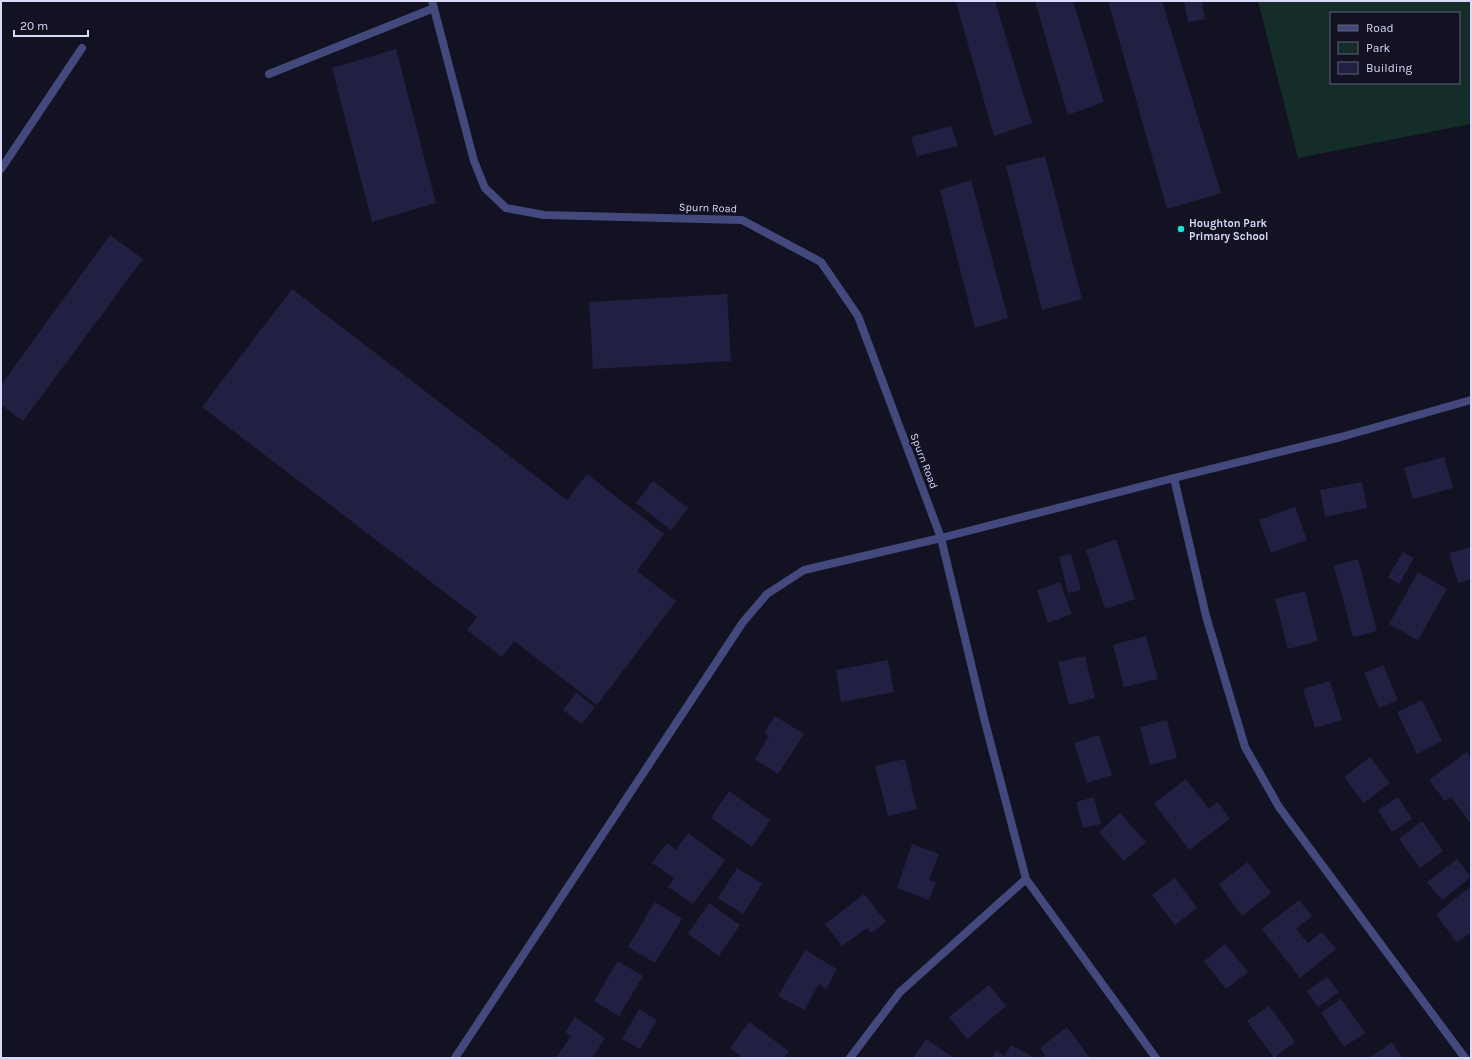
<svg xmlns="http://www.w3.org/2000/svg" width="1472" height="1059" font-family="Karla,sans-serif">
	<rect width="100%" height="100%" fill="#121223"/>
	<path fill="#152d28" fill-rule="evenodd" d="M 1258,1 L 1471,1 L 1471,124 L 1298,158 ZM 1331,13 L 1459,13 L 1459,83 L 1331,83 Z"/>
	<path fill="#222042" d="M 958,1 L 995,1 L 1032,123 L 994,136 L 956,2 Z
		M 1035,1 L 1073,1 L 1104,102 L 1068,115 Z
		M 1108,1 L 1162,1 L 1221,193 L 1167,209 Z
		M 1184,1 L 1202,1 L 1205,19 L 1188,22 Z
		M 396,49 L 436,203 L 372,222 L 332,68 Z
		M 951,126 L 958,146 L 917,156 L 911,137 Z
		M 1045,156 L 1082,299 L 1042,310 L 1006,166 Z
		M 971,180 L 1008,318 L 975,328 L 940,190 Z
		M 110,235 L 143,259 L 23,421 L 1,405 L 1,385 Z
		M 292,289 L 567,500 L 587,474 L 664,534 L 637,571 L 676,601 L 597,705 L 514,641 L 502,657 L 467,630 L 477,617 L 202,407 Z
		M 727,294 L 731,361 L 593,369 L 589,302 Z
		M 1444,457 L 1453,488 L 1413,499 L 1404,468 Z
		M 653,481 L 688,508 L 671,530 L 636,503 Z
		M 1362,482 L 1367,508 L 1325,517 L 1320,490 Z
		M 1295,507 L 1307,540 L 1271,553 L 1259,520 Z
		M 1116,539 L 1135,599 L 1105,609 L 1086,550 Z
		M 1471,547 L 1471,579 L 1458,583 L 1449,553 Z
		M 1403,552 L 1414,558 L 1399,584 L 1388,577 Z
		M 1071,554 L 1081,590 L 1068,593 L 1059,557 Z
		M 1358,559 L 1377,631 L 1353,637 L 1334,566 Z
		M 1418,572 L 1447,589 L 1418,640 L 1389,624 Z
		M 1060,582 L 1072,614 L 1048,623 L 1037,590 Z
		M 1305,591 L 1318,641 L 1288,649 L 1275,599 Z
		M 1146,636 L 1158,679 L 1124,687 L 1113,645 Z
		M 1085,656 L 1095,698 L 1069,705 L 1058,662 Z
		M 888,660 L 894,692 L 841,702 L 836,670 Z
		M 1383,665 L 1398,700 L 1379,708 L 1364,673 Z
		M 1330,681 L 1342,720 L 1315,728 L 1303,689 Z
		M 576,693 L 595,707 L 582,724 L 563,710 Z
		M 1422,700 L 1442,741 L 1417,754 L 1397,712 Z
		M 775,716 L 804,734 L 778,774 L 755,759 L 769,736 L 764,733 Z
		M 1167,720 L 1177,758 L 1150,765 L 1140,727 Z
		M 1099,735 L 1112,775 L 1087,783 L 1074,743 Z
		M 1467,752 L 1471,757 L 1471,824 L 1451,797 L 1445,801 L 1429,780 Z
		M 1370,757 L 1390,783 L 1364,803 L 1344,777 Z
		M 905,759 L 917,809 L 888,816 L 875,766 Z
		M 1186,779 L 1209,809 L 1218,802 L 1230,819 L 1189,850 L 1154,803 Z
		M 729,791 L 770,820 L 752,847 L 711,818 Z
		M 1094,797 L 1101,824 L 1083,828 L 1076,802 Z
		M 1398,797 L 1412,819 L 1392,832 L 1378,810 Z
		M 1120,813 L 1146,842 L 1124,861 L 1099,832 Z
		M 1422,821 L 1443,851 L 1420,868 L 1399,839 Z
		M 688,833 L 725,860 L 693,904 L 668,887 L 674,878 L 652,863 L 667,843 L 676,850 Z
		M 912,844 L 939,854 L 929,880 L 936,883 L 929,900 L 897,888 Z
		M 1457,859 L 1471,877 L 1442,900 L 1427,882 Z
		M 1248,862 L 1271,893 L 1242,916 L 1219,884 Z
		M 737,868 L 762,884 L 743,914 L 718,898 Z
		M 1175,878 L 1197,908 L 1175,925 L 1152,895 Z
		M 1470,887 L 1471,932 L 1457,943 L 1436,914 Z
		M 864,894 L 886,922 L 871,933 L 867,928 L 842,946 L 825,924 Z
		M 1299,900 L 1312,916 L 1296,929 L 1308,943 L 1322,932 L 1336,949 L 1300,978 L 1262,929 Z
		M 655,902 L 682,919 L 655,963 L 628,947 Z
		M 709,903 L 740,925 L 719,956 L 688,934 Z
		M 1225,944 L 1248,972 L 1226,989 L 1204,961 Z
		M 805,950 L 837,969 L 826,989 L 819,984 L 804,1010 L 778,996 Z
		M 618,961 L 643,976 L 619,1016 L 594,1001 Z
		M 1327,977 L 1339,992 L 1318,1007 L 1307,991 Z
		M 989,985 L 1006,1006 L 967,1039 L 949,1017 Z
		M 1341,999 L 1365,1033 L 1344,1047 L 1321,1013 Z
		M 1269,1006 L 1295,1042 L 1274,1058 L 1247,1021 Z
		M 639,1009 L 657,1020 L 640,1049 L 622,1039 Z
		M 575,1017 L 605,1038 L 592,1058 L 556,1058 L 571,1036 L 565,1032 Z
		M 749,1022 L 789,1051 L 784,1058 L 744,1058 L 730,1048 Z
		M 1067,1027 L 1090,1058 L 1047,1058 L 1040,1048 Z
		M 926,1039 L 954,1058 L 913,1058 Z
		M 1392,1042 L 1402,1058 L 1369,1058 Z
		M 1011,1045 L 1035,1058 L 992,1058 L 996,1051 L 1005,1056 Z"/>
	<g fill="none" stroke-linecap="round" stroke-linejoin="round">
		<path stroke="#43497c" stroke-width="8" d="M 269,74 L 434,8
			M 1,169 L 82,48"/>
		<path stroke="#43497c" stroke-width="8" d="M 432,1 L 474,161 L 485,188 L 506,208 L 544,215 L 742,220 L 821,262 L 858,316 L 941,538 L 984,718 L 1026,879 L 1156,1058
			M 1174,478 L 1206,616 L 1245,747 L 1279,807 L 1465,1058
			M 455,1058 L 743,622 L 767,594 L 804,570 L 941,538 L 1174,478 L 1341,437 L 1471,400
			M 850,1058 L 900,992 L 1026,879"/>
	</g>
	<circle fill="#1de2d8" stroke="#121223" stroke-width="1.5" cx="1181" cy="229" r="4"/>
	<g text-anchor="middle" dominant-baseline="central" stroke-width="3.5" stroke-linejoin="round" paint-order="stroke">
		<g font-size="11" fill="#d9dafa" stroke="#121223">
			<text transform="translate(708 208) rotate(2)">Spurn Road</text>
			<text transform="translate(924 461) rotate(69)">Spurn Road</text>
		</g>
		<g font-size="11" font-weight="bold" fill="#d9dafa" stroke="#121223" text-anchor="start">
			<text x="1189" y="223">Houghton Park<tspan x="1189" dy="13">Primary School</tspan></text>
		</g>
	</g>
	<rect width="1472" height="1059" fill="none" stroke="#d9dafa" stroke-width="4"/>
	<rect x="1330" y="12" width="130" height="72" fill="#121223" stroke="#626279"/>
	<rect x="1338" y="25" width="20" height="6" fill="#43497c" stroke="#626279"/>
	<text x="1366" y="32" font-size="12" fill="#d9dafa">Road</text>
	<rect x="1338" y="42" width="20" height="12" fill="#152d28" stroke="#626279"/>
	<text x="1366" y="52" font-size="12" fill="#d9dafa">Park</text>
	<rect x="1338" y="62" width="20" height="12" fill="#222042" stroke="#626279"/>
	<text x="1366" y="72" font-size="12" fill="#d9dafa">Building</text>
	<path d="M14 30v6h74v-6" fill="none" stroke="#d9dafa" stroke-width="2"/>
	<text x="20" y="30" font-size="12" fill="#d9dafa" stroke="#121223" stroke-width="3" paint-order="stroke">20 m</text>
</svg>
